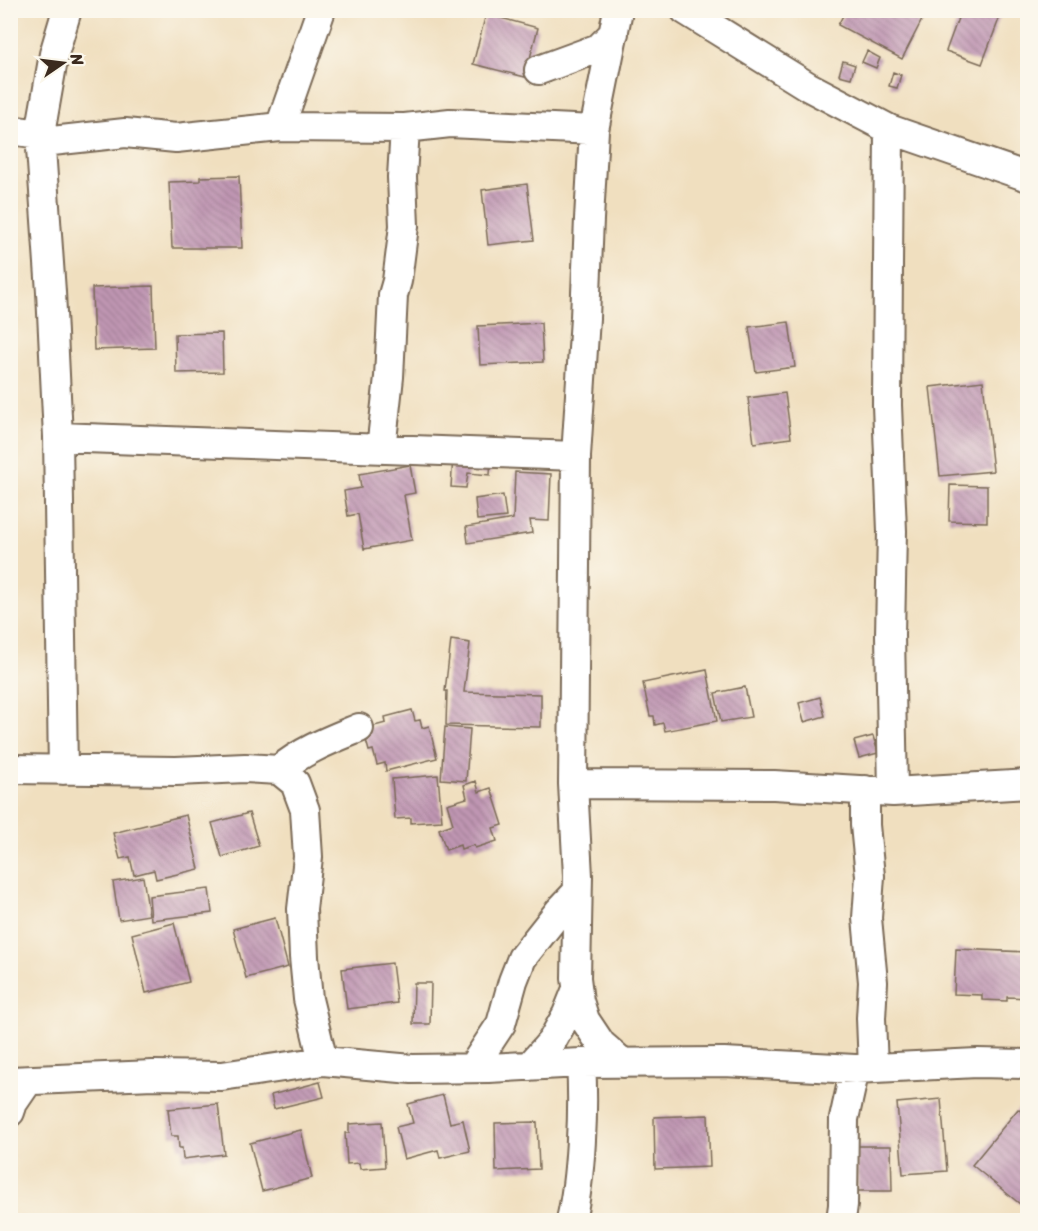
<svg xmlns="http://www.w3.org/2000/svg" width="1038" height="1231" font-family="Sriracha,sans-serif">
	<defs>
		<pattern id="building-back-hatch" width="6" height="6" patternUnits="userSpaceOnUse" patternTransform="scale(1.5)"><rect width="6" height="6" fill="#c096b3"/><path d="M-1 5l2 2M0 0l6 6M5-1l2 2" fill="none" stroke="#9d7b91"/></pattern>
	</defs>
	<rect width="100%" height="100%" fill="#fbf7ec"/>
	<filter id="ink" filterUnits="userSpaceOnUse"><feTurbulence type="fractalNoise" baseFrequency=".0167" numOctaves="2"/><feDisplacementMap in="SourceGraphic" scale="12" xChannelSelector="R" yChannelSelector="G"/><feConvolveMatrix kernelMatrix="1 2 1 2 8 2 1 2 1" color-interpolation-filters="sRGB"/></filter>
	<filter id="wash" filterUnits="userSpaceOnUse"><feTurbulence type="fractalNoise" baseFrequency=".008" numOctaves="4" result="noise"/><feDisplacementMap in="SourceGraphic" scale="24" xChannelSelector="R" yChannelSelector="G"/><feGaussianBlur stdDeviation="1.35" result="paint"/><feColorMatrix in="noise" values="0 0 0 0 0 0 0 0 0 0 0 0 0 0 0 0 0 1.4 0 .05"/><feComposite in="paint" operator="in"/></filter>
	<g filter="url(#wash)">
		<rect width="100%" height="100%" fill="#f0dfbf"/>
		<g id="blocks">
			<path fill="url(#building-back-hatch)" d="M 846,10 L 927,10 L 902,59 L 838,25 Z
				M 961,10 L 992,10 L 1001,14 L 982,64 L 946,51 Z
				M 486,14 L 538,28 L 525,77 L 473,64 Z
				M 867,51 L 880,58 L 876,68 L 862,62 Z
				M 843,61 L 855,65 L 851,78 L 839,75 Z
				M 893,72 L 901,75 L 897,88 L 889,86 Z
				M 239,176 L 242,248 L 172,248 L 169,182 L 200,181 L 200,177 Z
				M 527,184 L 534,240 L 488,245 L 482,190 Z
				M 153,286 L 155,348 L 94,350 L 92,288 Z
				M 789,322 L 795,367 L 756,372 L 749,327 Z
				M 541,323 L 543,362 L 480,365 L 478,326 Z
				M 222,333 L 223,372 L 176,373 L 175,334 Z
				M 983,381 L 993,471 L 940,476 L 930,387 Z
				M 785,393 L 791,438 L 754,443 L 748,398 Z
				M 453,456 L 491,459 L 490,475 L 468,473 L 466,488 L 451,487 Z
				M 410,465 L 415,493 L 404,495 L 412,540 L 364,549 L 358,514 L 348,516 L 344,491 L 361,488 L 359,474 Z
				M 515,472 L 551,474 L 549,521 L 530,520 L 532,533 L 468,543 L 466,527 L 513,519 Z
				M 950,485 L 987,486 L 987,522 L 949,521 Z
				M 503,495 L 506,517 L 477,520 L 475,499 Z
				M 451,640 L 470,643 L 464,692 L 541,694 L 541,727 L 446,725 L 447,691 L 445,691 Z
				M 707,670 L 717,721 L 665,731 L 663,723 L 655,725 L 654,716 L 650,716 L 643,683 Z
				M 745,687 L 751,717 L 721,722 L 715,693 Z
				M 820,697 L 825,716 L 804,722 L 799,703 Z
				M 412,710 L 415,721 L 420,720 L 422,728 L 429,726 L 437,758 L 386,771 L 385,763 L 377,765 L 373,750 L 369,751 L 363,729 L 386,723 L 385,717 Z
				M 445,727 L 470,729 L 466,781 L 441,779 Z
				M 873,736 L 878,753 L 859,758 L 854,741 Z
				M 438,775 L 442,821 L 411,823 L 411,818 L 395,819 L 392,779 Z
				M 476,781 L 479,792 L 491,788 L 503,825 L 493,828 L 497,841 L 475,848 L 474,845 L 461,849 L 460,845 L 446,850 L 439,829 L 453,824 L 447,804 L 467,798 L 464,785 Z
				M 249,813 L 259,846 L 222,857 L 212,823 Z
				M 186,815 L 199,869 L 156,879 L 154,870 L 134,875 L 130,857 L 120,859 L 113,833 Z
				M 143,877 L 149,915 L 119,920 L 113,882 Z
				M 209,889 L 212,913 L 151,920 L 149,896 Z
				M 275,918 L 288,967 L 246,978 L 233,929 Z
				M 174,923 L 189,982 L 146,993 L 132,934 Z
				M 956,949 L 1028,952 L 1028,998 L 1007,997 L 1007,1001 L 982,1000 L 982,995 L 954,994 Z
				M 392,963 L 397,1003 L 347,1009 L 342,969 Z
				M 414,983 L 431,983 L 430,1024 L 413,1024 Z
				M 320,1082 L 324,1097 L 274,1109 L 271,1095 Z
				M 443,1095 L 450,1123 L 463,1120 L 470,1151 L 440,1158 L 438,1150 L 404,1159 L 396,1127 L 413,1123 L 408,1104 Z
				M 941,1099 L 947,1171 L 903,1174 L 897,1103 Z
				M 218,1104 L 224,1154 L 183,1159 L 182,1148 L 179,1148 L 178,1136 L 171,1136 L 168,1109 Z
				M 1018,1109 L 1028,1117 L 1028,1195 L 1020,1204 L 972,1165 Z
				M 708,1115 L 710,1167 L 655,1169 L 654,1117 Z
				M 382,1122 L 385,1167 L 360,1169 L 359,1163 L 347,1164 L 345,1133 L 349,1133 L 349,1124 Z
				M 537,1122 L 539,1169 L 496,1171 L 495,1123 Z
				M 301,1130 L 312,1178 L 262,1191 L 250,1143 Z
				M 856,1146 L 891,1146 L 892,1191 L 858,1191 Z"/>
		</g>
	</g>
	<g filter="url(#ink)">
		<use href="#blocks" fill-opacity="0" stroke="#7a6956" stroke-width="1.5"/>
		<g fill="none" stroke-linecap="round" stroke-linejoin="round">
			<defs>
				<path id="minor" d="M 618,10 L 594,130 L 589,219 L 585,318 L 576,456 L 573,784 L 578,876 L 576,978 L 579,1001 L 585,1020 L 601,1044 L 623,1063
					M 685,10 L 809,87 L 889,129 L 1028,177
					M 539,70 L 599,48 L 614,33
					M 280,127 L 405,128 L 450,123 L 594,130
					M 889,129 L 887,405 L 892,531 L 890,635 L 893,792
					M 10,130 L 40,134 L 52,141 L 125,133 L 176,138 L 280,127 L 321,10
					M 58,437 L 576,456
					M 381,449 L 389,377 L 393,295 L 397,281 L 404,226 L 402,177 L 405,128
					M 10,769 L 176,771 L 245,768 L 279,770 L 295,783 L 305,810 L 308,857 L 302,909 L 304,957 L 308,999 L 323,1061
					M 63,770 L 58,437 L 51,292 L 40,134 L 54,54 L 67,10
					M 279,770 C 303,750 330,740 359,728
					M 573,784 L 774,785 L 893,792 L 1028,784
					M 865,790 L 865,825 L 870,876 L 867,918 L 873,982 L 871,1018 L 873,1068
					M 530,1066 L 552,1041 L 567,1014 L 577,989
					M 472,1068 L 501,1024 L 513,981 L 522,958 L 560,910 L 577,892
					M 10,1081 L 153,1075 L 222,1076 L 323,1061 L 412,1069 L 488,1068 L 581,1063 L 724,1062 L 855,1069 L 977,1063 L 1028,1064
					M 10,1112 L 13,1103 L 28,1081
					M 571,1220 C 581,1177 584,1109 581,1063
					M 841,1220 L 843,1205 L 844,1119 L 855,1069"/>
			</defs>
			<use href="#minor" stroke="#7a6956" stroke-width="32"/>
			<use href="#minor" stroke="#fff" stroke-width="28"/>
		</g>
	</g>
	<rect width="1038" height="1231" fill="none" stroke="#fbf7ec" stroke-width="36"/>
	<g transform="translate(63 63) rotate(76)" stroke="#fbf7ec" stroke-width="4.5" paint-order="stroke">
	<path d="M0-4.5L10 22L0 15L-10 22Z" fill="#3b2a1e"/>
	<text y="-9" font-size="16" font-weight="bold" text-anchor="middle" fill="#3b2a1e">N</text>
	</g>
</svg>
